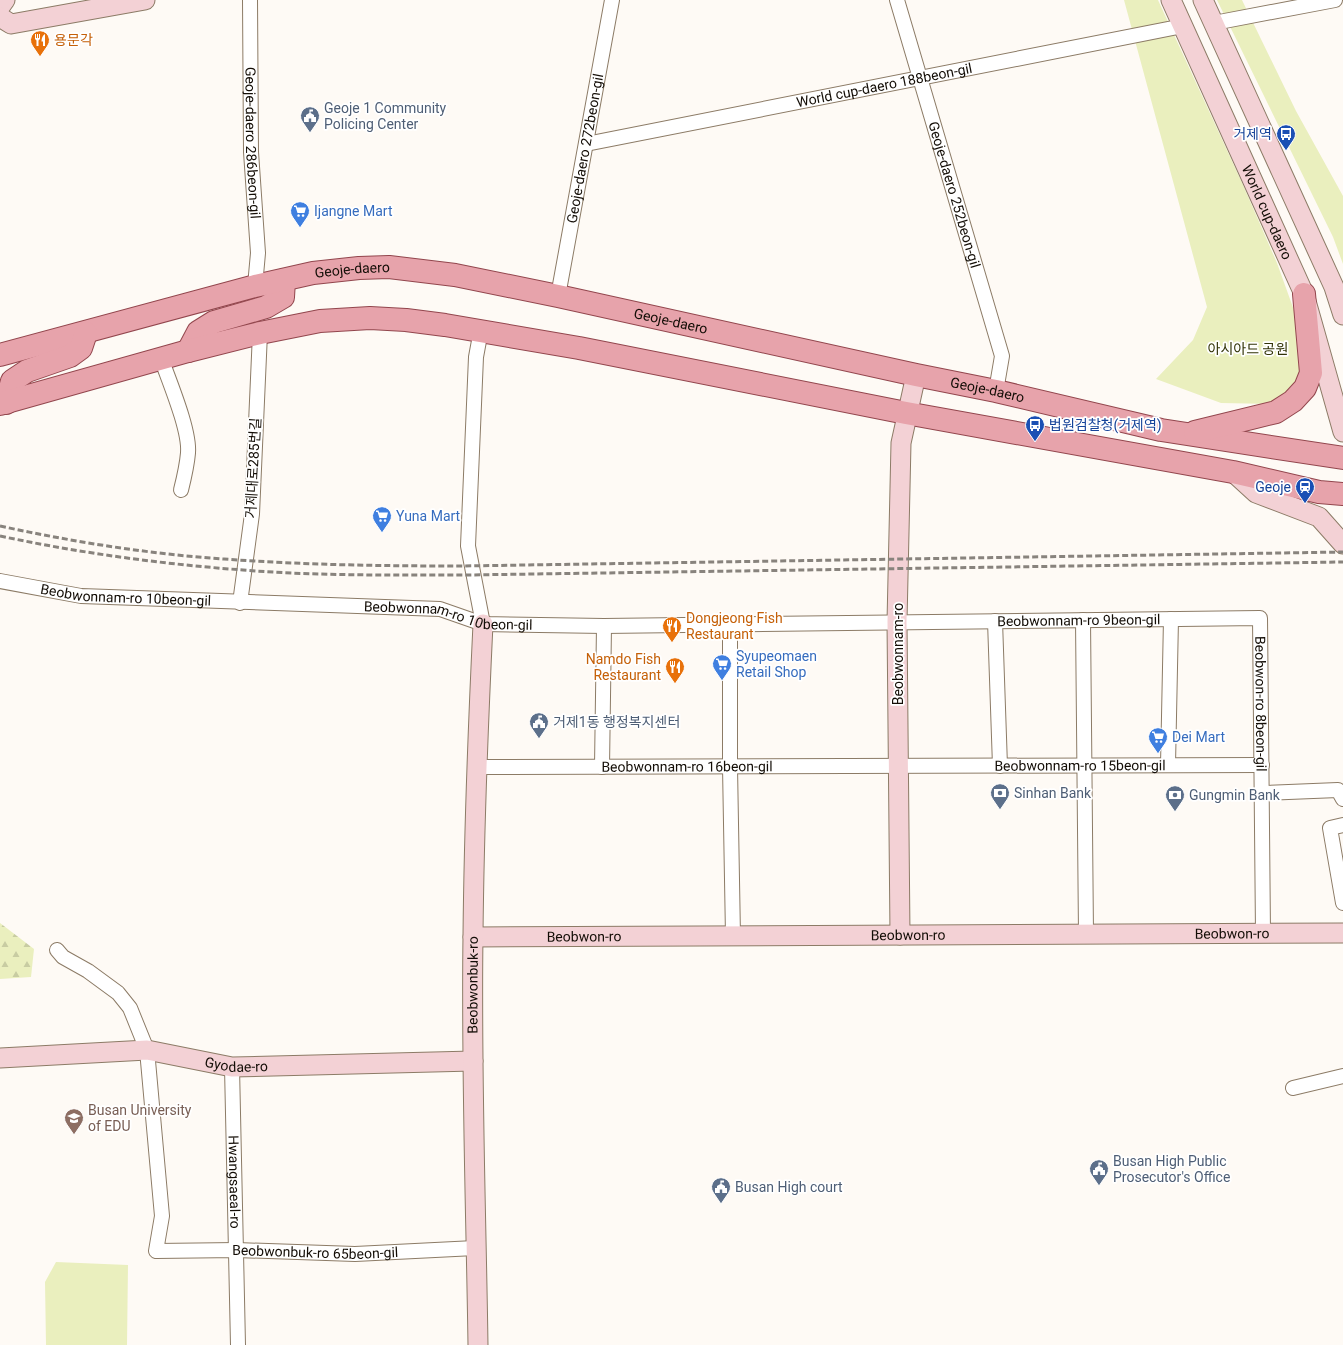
<svg xmlns="http://www.w3.org/2000/svg" width="1343" height="1345" font-family="Roboto,'Noto Sans KR',sans-serif">
	<defs>
		<pattern id="forest-firs" width="22" height="20" patternUnits="userSpaceOnUse"><rect width="22" height="20" fill="#eaefbe"/><path d="M5 1l3.5 6h-7zM16 11l3.5 6h-7z" fill="#c8cca2"/></pattern>
	</defs>
	<rect width="100%" height="100%" fill="#fefaf5"/>
	<path fill="#eaefbe" d="M 1124,0 L 1158,0 L 1243,185 L 1277,263 L 1295,313 L 1306,366 L 1297,387 L 1278,404 L 1221,403 L 1156,379 L 1193,340 L 1207,307 Z
		M 1217,0 L 1242,0 L 1296,111 L 1343,196 L 1343,264 L 1333,237 Z
		M 56,1262 L 128,1265 L 127,1345 L 46,1345 L 45,1282 Z"/>
	<path fill="url(#forest-firs)" d="M 0,923 L 34,949 L 31,977 L 0,979 Z"/>
	<g fill="none" stroke-linecap="round" stroke-linejoin="round">
		<defs>
			<g id="street">
				<path id="s1" d="M 250,0 L 251,152 L 258,253 L 255,286"/>
				<path id="s2" d="M 897,0 L 1002,356 L 996,391"/>
				<path d="M 1214,23 L 1335,0"/>
				<path id="s3" d="M 586,144 L 1183,26"/>
				<path id="s4" d="M 558,296 L 612,0"/>
				<path d="M 481,330 L 476,357 L 468,546 L 483,624"/>
				<path d="M 161,358 C 169,381 190,430 188,453 C 187,465 184,478 181,490"/>
				<path id="s5" d="M 0,581 L 81,596 L 440,609 L 483,624 L 604,626 L 1260,618 L 1263,933"/>
				<path d="M 240,603 L 252,514 L 260,333"/>
				<path d="M 1083,620 L 1086,934"/>
				<path d="M 995,621 L 1000,766"/>
				<path d="M 730,624 L 730,767 L 733,936"/>
				<path d="M 1168,765 L 1171,619"/>
				<path id="s6" d="M 476,767 L 1262,765"/>
				<path d="M 602,767 L 604,626"/>
				<path d="M 1263,793 L 1338,790 L 1343,799"/>
				<path d="M 1343,825 L 1330,828 L 1343,903"/>
				<path id="s7" d="M 57,950 L 63,957 L 88,971 L 118,993 L 130,1008 L 147,1050 L 162,1216 L 156,1251 L 237,1250 L 355,1254 L 475,1248"/>
				<path id="s8" d="M 232,1067 L 238,1345"/>
				<path d="M 1293,1088 L 1343,1076"/>
			</g>
			<g id="secondary">
				<path id="s9" d="M 1171,0 L 1304,294 L 1343,432"/>
				<path d="M 1203,0 L 1334,287 L 1343,315"/>
				<path d="M 0,7 L 5,0"/>
				<path d="M 0,17 L 11,24 L 145,0"/>
				<path d="M 1233,472 L 1256,493 L 1319,517 L 1343,544"/>
				<path d="M 900,935 L 897,622 L 901,443 L 916,375"/>
				<path id="s10" d="M 473,937 L 1343,933"/>
				<path id="s11" d="M 0,1058 L 147,1050 L 232,1067 L 473,1061"/>
				<path id="s12" d="M 478,1345 C 476,1209 471,1072 473,936 C 474,832 478,728 483,624"/>
			</g>
			<g id="primary">
				<path d="M 188,351 L 198,332 L 214,322 L 266,307 L 283,297 L 284,280"/>
				<path id="s13" d="M 0,355 L 255,286 L 313,273 L 359,268 L 389,267 L 455,275 L 558,296 L 916,375 L 996,391 L 1161,430 L 1343,458"/>
				<path d="M 6,403 L 12,381 L 27,371 L 70,356 L 81,348 L 86,333"/>
				<path d="M 0,404 L 188,351 L 260,333 L 320,321 L 370,318 L 406,320 L 445,325 L 579,348 L 906,413 L 1233,472 L 1319,492 L 1343,494"/>
				<path d="M 1195,432 L 1276,412 L 1293,401 L 1305,388 L 1311,373 L 1304,294"/>
			</g>
		</defs>
		<use href="#street" stroke="#8c7b66" stroke-width="16"/>
		<use href="#secondary" stroke="#8c7b66" stroke-width="21"/>
		<use href="#primary" stroke="#92464d" stroke-width="24"/>
		<use href="#street" stroke="#fff" stroke-width="14"/>
		<use href="#secondary" stroke="#f3d1d5" stroke-width="19"/>
		<use href="#primary" stroke="#e7a3ab" stroke-width="22"/>
		<path stroke="#88837d" stroke-width="3" stroke-dasharray="6 3" stroke-linecap="butt" d="M 0,526 C 74,542 149,554 224,559 C 304,565 384,566 463,566 L 1343,552
			M 0,536 C 80,553 161,564 243,570 C 317,576 392,575 467,575 L 1343,562"/>
	</g>
	<defs>
		<symbol id="restaurant-pin" viewBox="-11 -11 22 30"><path d="M0 17L-7.5 6A9.5 9.5 0 1 1 7.5 6Z" fill="#e8710a" stroke="#fff"/><path d="M-5-6h1v4h1v-4h1v4h1v-4h1v5L-1.5 .5V6h-2V.5L-5-1ZM5-6V6H3V1.5H1.5Q1.5-4 5-6Z" fill="#fff"/></symbol>
		<symbol id="civic-pin" viewBox="-11 -11 22 30"><path d="M0 17L-7.5 6A9.5 9.5 0 1 1 7.5 6Z" fill="#5c6f8a" stroke="#fff"/><path d="M-.6-6.5H3V-4.5H.6V-3L4-1V1h2V6H-6V1h2V-1L-.6-3ZM-1.2 2.5V6h2.4V2.5Z" fill="#fff"/></symbol>
		<symbol id="bus-pin" viewBox="-11 -11 22 30"><path d="M0 17L-7.5 6A9.5 9.5 0 1 1 7.5 6Z" fill="#1a4fb4" stroke="#fff"/><path d="M-5-6H5V4H4V6H2V4H-2V6H-4V4H-5ZM-3.5-4V0h7V-4ZM-3.5 1.2v1.5H-2V1.2ZM2 1.2v1.5H3.5V1.2Z" fill="#fff"/></symbol>
		<symbol id="supermarket-pin" viewBox="-11 -11 22 30"><path d="M0 17L-7.5 6A9.5 9.5 0 1 1 7.5 6Z" fill="#3f7fe0" stroke="#fff"/><path d="M-6-5.5h2.5l.6 2H6L4.5 2H-2.5L-4.4-4H-6ZM-1.5 3.2a1.3 1.3 0 1 0 .1 0ZM3 3.2a1.3 1.3 0 1 0 .1 0Z" fill="#fff"/></symbol>
		<symbol id="station-pin" viewBox="-11 -11 22 30"><path d="M0 17L-7.5 6A9.5 9.5 0 1 1 7.5 6Z" fill="#1a4fb4" stroke="#fff"/><path d="M-3-6H3Q5-6 5-4V2Q5 4 3 4L4.5 6H3L1.5 4h-3L-3 6H-4.5L-3 4Q-5 4-5 2V-4Q-5-6-3-6ZM-3.5-4v3h7v-3ZM-3.5 1v1.5H-2V1ZM2 1v1.5H3.5V1Z" fill="#fff"/></symbol>
		<symbol id="bank-pin" viewBox="-11 -11 22 30"><path d="M0 17L-7.5 6A9.5 9.5 0 1 1 7.5 6Z" fill="#5c6f8a" stroke="#fff"/><path d="M-6-4H6V4H-6ZM0-2.3a2.3 2.3 0 1 0 0 4.6a2.3 2.3 0 1 0 0-4.6Z" fill="#fff"/></symbol>
		<symbol id="university-pin" viewBox="-11 -11 22 30"><path d="M0 17L-7.5 6A9.5 9.5 0 1 1 7.5 6Z" fill="#8d6e63" stroke="#fff"/><path d="M0-5L7-2L0 1L-7-2ZM-4 1L0 2.5L4 1V4Q0 6-4 4Z" fill="#fff"/></symbol>
	</defs>
	<g fill-rule="evenodd">
		<use href="#restaurant-pin" x="29" y="29" width="22" height="30"/>
		<use href="#civic-pin" x="299" y="105" width="22" height="30"/>
		<use href="#bus-pin" x="1275" y="123" width="22" height="30"/>
		<use href="#supermarket-pin" x="289" y="200" width="22" height="30"/>
		<use href="#bus-pin" x="1024" y="414" width="22" height="30"/>
		<use href="#station-pin" x="1294" y="476" width="22" height="30"/>
		<use href="#supermarket-pin" x="371" y="505" width="22" height="30"/>
		<use href="#restaurant-pin" x="661" y="615" width="22" height="30"/>
		<use href="#supermarket-pin" x="711" y="653" width="22" height="30"/>
		<use href="#restaurant-pin" x="664" y="656" width="22" height="30"/>
		<use href="#civic-pin" x="528" y="711" width="22" height="30"/>
		<use href="#supermarket-pin" x="1147" y="726" width="22" height="30"/>
		<use href="#bank-pin" x="989" y="782" width="22" height="30"/>
		<use href="#bank-pin" x="1164" y="784" width="22" height="30"/>
		<use href="#university-pin" x="63" y="1107" width="22" height="30"/>
		<use href="#civic-pin" x="1088" y="1158" width="22" height="30"/>
		<use href="#civic-pin" x="710" y="1176" width="22" height="30"/>
	</g>
	<g text-anchor="middle" dominant-baseline="central" stroke-width="3.5" stroke-linejoin="round" paint-order="stroke">
		<g font-size="14" fill="#c56008" stroke="#fff" text-anchor="start">
			<text x="54" y="40">용문각</text>
			<text x="686" y="618">Dongjeong Fish<tspan x="686" dy="16">Restaurant</tspan></text>
			<text x="661" y="659" text-anchor="end">Namdo Fish<tspan x="661" dy="16">Restaurant</tspan></text>
		</g>
		<g font-size="14" fill="#130d06" stroke="#fff">
			<text stroke="none"><textPath href="#s3" startOffset="304">World cup-daero 188beon-gil</textPath></text>
			<text stroke="none"><textPath href="#s1" startOffset="143">Geoje-daero 286beon-gil</textPath></text>
			<text stroke="none"><textPath href="#s4" startOffset="150">Geoje-daero 272beon-gil</textPath></text>
			<text stroke="none"><textPath href="#s2" startOffset="203">Geoje-daero 252beon-gil</textPath></text>
			<text stroke="none"><textPath href="#s9" startOffset="233">World cup-daero</textPath></text>
			<text stroke="none"><textPath href="#s13" startOffset="363">Geoje-daero</textPath></text>
			<text stroke="none"><textPath href="#s13" startOffset="687">Geoje-daero</textPath></text>
			<text stroke="none"><textPath href="#s13" startOffset="1011">Geoje-daero</textPath></text>
			<text transform="translate(253 468) rotate(-87)">거제대로285번길</text>
			<text stroke="none"><textPath href="#s5" startOffset="127">Beobwonnam-ro 10beon-gil</textPath></text>
			<text stroke="none"><textPath href="#s5" startOffset="451">Beobwonnam-ro 10beon-gil</textPath></text>
			<text stroke="none"><textPath href="#s5" startOffset="1083">Beobwonnam-ro 9beon-gil</textPath></text>
			<text transform="translate(898 654) rotate(-90)">Beobwonnam-ro</text>
			<text stroke="none"><textPath href="#s5" startOffset="1350">Beobwon-ro 8beon-gil</textPath></text>
			<text stroke="none"><textPath href="#s6" startOffset="604">Beobwonnam-ro 15beon-gil</textPath></text>
			<text stroke="none"><textPath href="#s6" startOffset="211">Beobwonnam-ro 16beon-gil</textPath></text>
			<text stroke="none"><textPath href="#s10" startOffset="759">Beobwon-ro</textPath></text>
			<text stroke="none"><textPath href="#s10" startOffset="435">Beobwon-ro</textPath></text>
			<text stroke="none"><textPath href="#s10" startOffset="111">Beobwon-ro</textPath></text>
			<text stroke="none"><textPath href="#s12" startOffset="360">Beobwonbuk-ro</textPath></text>
			<text stroke="none"><textPath href="#s11" startOffset="238">Gyodae-ro</textPath></text>
			<text stroke="none"><textPath href="#s8" startOffset="115">Hwangsaeal-ro</textPath></text>
			<text stroke="none"><textPath href="#s7" startOffset="501">Beobwonbuk-ro 65beon-gil</textPath></text>
		</g>
		<g font-size="14" fill="#4e5e75" stroke="#fff" text-anchor="start">
			<text x="324" y="108">Geoje 1 Community<tspan x="324" dy="16">Policing Center</tspan></text>
			<text x="553" y="722">거제1동 행정복지센터</text>
			<text x="1014" y="793">Sinhan Bank</text>
			<text x="1189" y="795">Gungmin Bank</text>
			<text x="1113" y="1161">Busan High Public<tspan x="1113" dy="16">Prosecutor's Office</tspan></text>
			<text x="735" y="1187">Busan High court</text>
		</g>
		<g font-size="14" fill="#164399" stroke="#fff" text-anchor="end">
			<text x="1272" y="134">거제역</text>
			<text x="1049" y="425" text-anchor="start">법원검찰청(거제역)</text>
			<text x="1291" y="487">Geoje</text>
		</g>
		<g font-size="14" fill="#366cbe" stroke="#fff" text-anchor="start">
			<text x="314" y="211">Ijangne Mart</text>
			<text x="396" y="516">Yuna Mart</text>
			<text x="736" y="656">Syupeomaen<tspan x="736" dy="16">Retail Shop</tspan></text>
			<text x="1172" y="737">Dei Mart</text>
		</g>
		<g font-size="14" fill="#323407" stroke="#fff">
			<text x="1248" y="349">아시아드 공원</text>
		</g>
		<g font-size="14" fill="#785e54" stroke="#fff" text-anchor="start">
			<text x="88" y="1110">Busan University<tspan x="88" dy="16">of EDU</tspan></text>
		</g>
	</g>
</svg>
